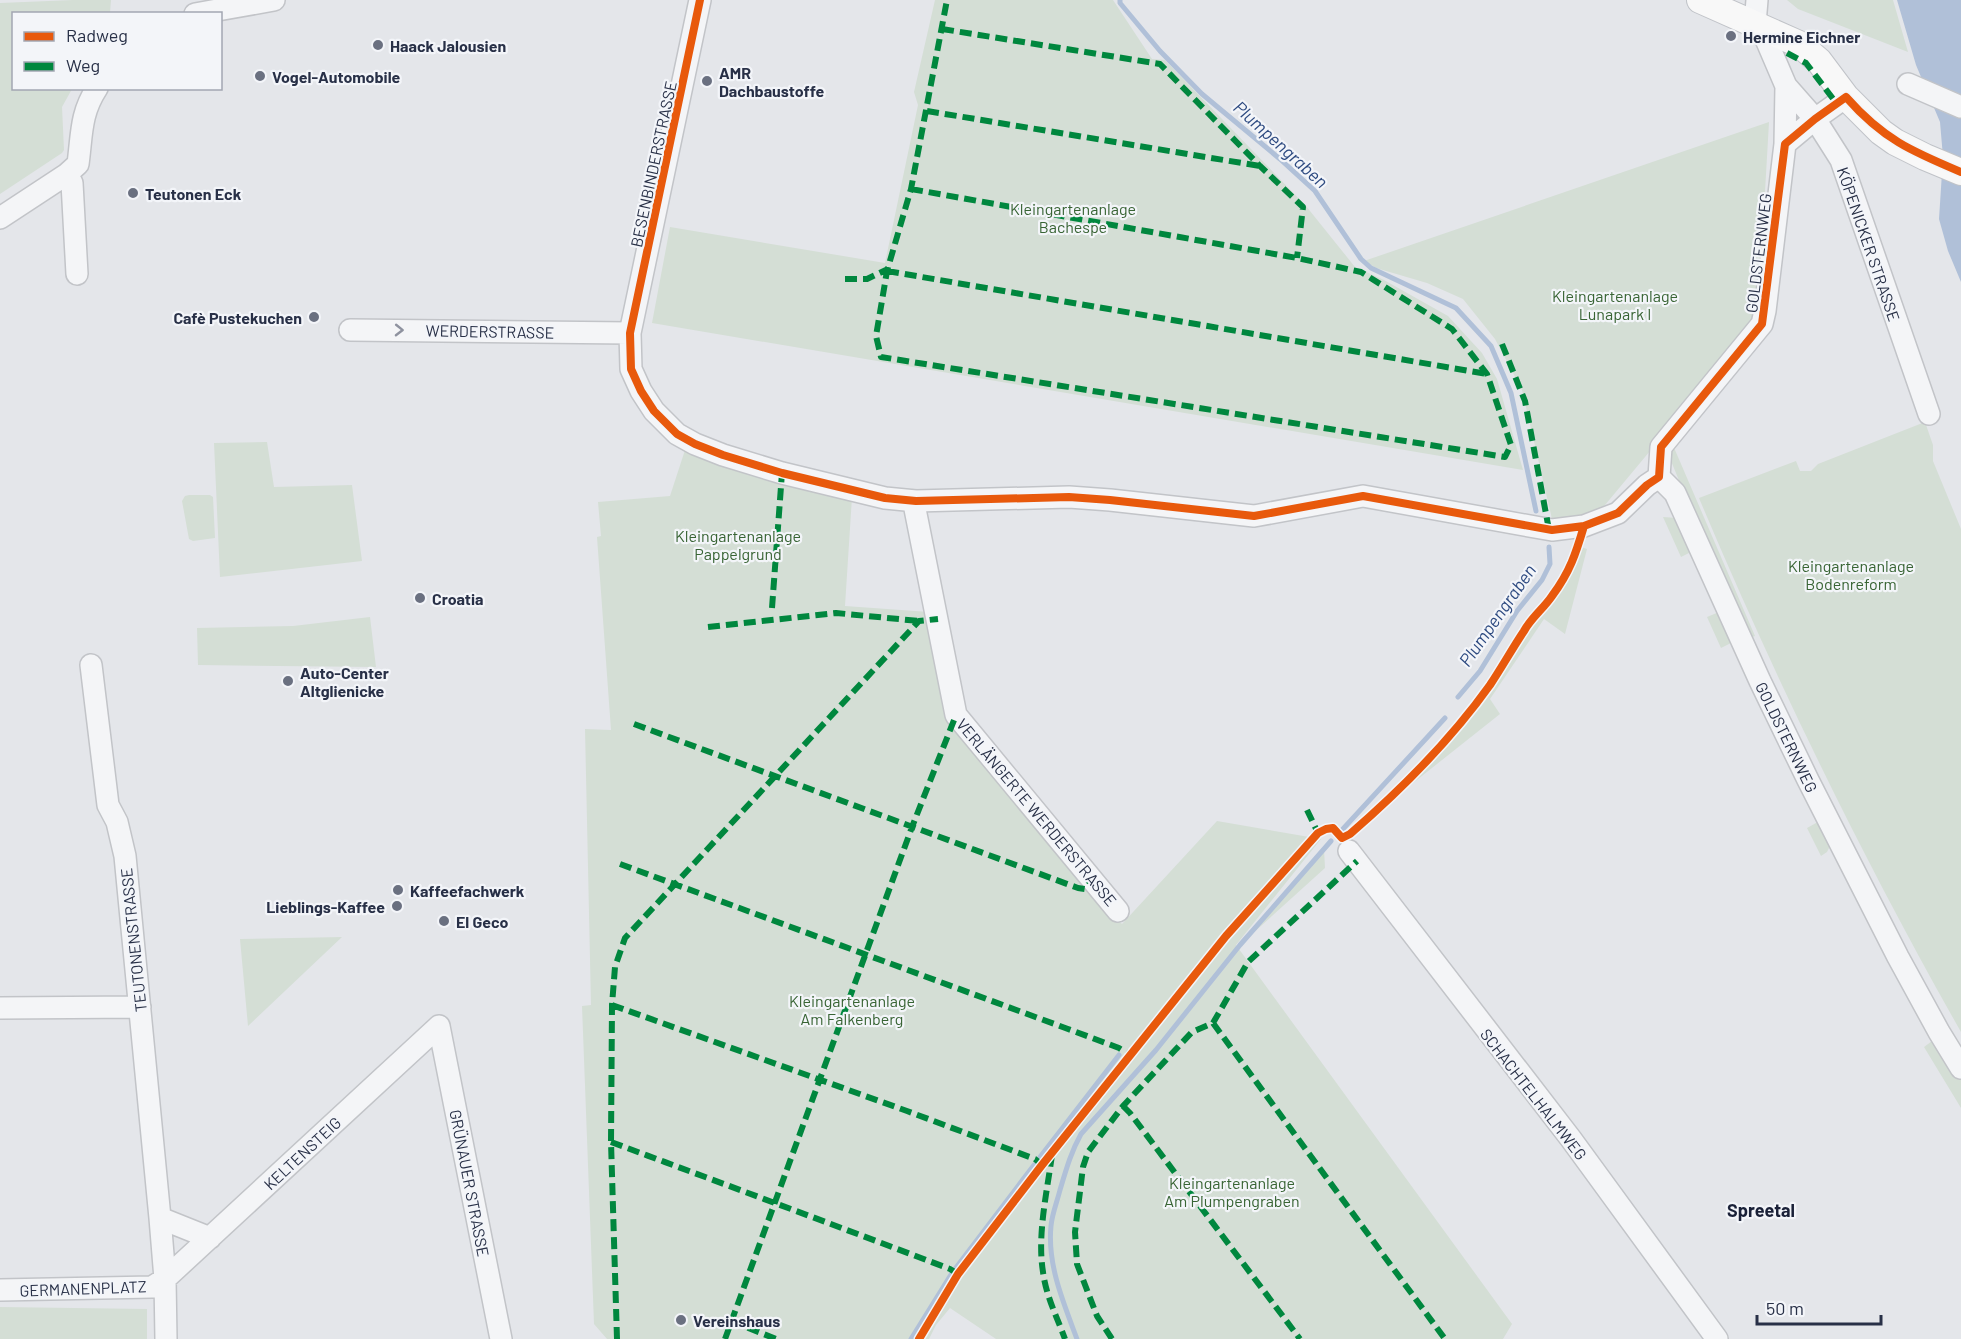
<svg xmlns="http://www.w3.org/2000/svg" width="1961" height="1339" font-family="Barlow,sans-serif">
	<rect width="100%" height="100%" fill="#e4e6ea"/>
	<path fill="#d4ded5" d="M 73,0 L 111,0 L 110,13 L 14,14 L 14,88 L 72,89 L 62,107 L 64,150 L 62,153 L 0,194 L 0,3 Z
		M 935,0 L 1113,0 L 1152,59 L 1165,60 L 1306,206 L 1355,267 L 1384,280 L 1448,316 L 1482,353 L 1497,379 L 1523,470 L 652,323 L 670,227 L 885,263 L 918,105 L 914,92 Z
		M 1787,0 L 1893,0 L 1908,52 L 1798,9 Z
		M 1769,122 L 1758,314 L 1745,337 L 1605,505 C 1591,518 1570,517 1552,519 L 1522,390 L 1495,339 L 1463,299 L 1427,283 L 1376,268 L 1364,261 Z
		M 1925,422 L 1933,445 L 1933,461 L 1961,529 L 1961,1032 C 1863,859 1776,681 1699,498 L 1796,461 L 1800,471 L 1811,471 L 1818,464 Z
		M 267,442 L 274,487 L 352,485 L 362,561 L 220,577 L 214,443 Z
		M 1672,443 L 1755,636 L 1750,638 L 1687,500 L 1669,456 Z
		M 686,447 L 852,497 L 845,606 L 929,612 L 946,707 L 1100,902 L 1122,924 L 1217,821 L 1321,839 L 1236,945 L 1512,1324 L 1503,1339 L 996,1339 L 950,1308 L 936,1325 L 929,1339 L 607,1339 L 594,1324 L 582,1006 L 591,1005 L 585,729 L 611,730 L 597,537 L 601,536 L 598,502 L 670,496 Z
		M 189,495 L 210,495 L 213,497 L 215,538 L 193,541 L 189,539 L 182,501 L 185,496 Z
		M 1663,517 L 1677,518 L 1691,552 L 1681,557 Z
		M 1581,547 L 1587,549 L 1565,634 L 1544,619 L 1490,699 L 1500,714 L 1379,810 L 1438,753 L 1458,729 L 1495,681 L 1528,628 L 1562,590 Z
		M 1719,612 L 1733,642 L 1721,648 L 1707,617 Z
		M 370,617 L 376,667 L 198,665 L 197,628 L 293,626 Z
		M 1816,823 L 1821,824 L 1831,844 L 1827,852 L 1821,856 L 1807,828 Z
		M 1324,849 L 1325,868 L 1240,945 Z
		M 342,937 L 248,1026 L 240,939 Z
		M 1936,1038 L 1961,1080 L 1961,1108 L 1924,1047 Z
		M 0,1307 L 147,1309 L 147,1339 L 0,1339 Z"/>
	<path fill="#b0c0d8" d="M 1897,0 L 1961,0 L 1961,282 L 1948,251 L 1939,219 L 1943,157 L 1940,122 L 1916,65 Z"/>
	<g fill="none" stroke-linecap="round" stroke-linejoin="round">
		<path stroke="#b0c0d8" stroke-width="5" d="M 1120,0 L 1120,3 L 1160,51 L 1202,94 L 1280,159 L 1315,191 L 1361,259 L 1371,268 L 1456,308 L 1491,346 L 1511,393 L 1536,511
			M 1458,697 L 1480,671 L 1517,611 L 1542,580 L 1550,564 L 1549,547
			M 1342,830 L 1445,718
			M 1040,1157 L 1119,1055
			M 955,1269 L 1034,1165
			M 911,1339 L 952,1273
			M 1077,1339 C 1064,1304 1047,1265 1051,1226 C 1052,1214 1057,1202 1060,1190 C 1066,1170 1071,1152 1081,1134 L 1156,1050 L 1240,945 L 1331,841"/>
		<defs>
			<path id="minor" d="M 700,0 L 630,333 L 631,369 L 641,391 L 654,411 L 677,434 L 695,444 L 723,455 L 782,473 L 885,498 L 916,501 L 1069,497 L 1110,500 L 1254,516 L 1363,496 L 1552,530 L 1584,526 L 1618,513 L 1647,485 L 1659,477
				M 1757,0 L 1755,24 L 1765,37 L 1786,86 L 1785,144 L 1765,311 L 1762,324 L 1661,447 L 1659,477 L 1675,493 L 1760,681 L 1808,780 L 1898,957 L 1939,1032 L 1961,1068
				M 195,14 L 274,0
				M 1908,84 L 1961,107
				M 1786,86 L 1815,119 L 1841,160 L 1929,414
				M 1785,144 L 1815,119 L 1846,97
				M 67,174 L 72,183 L 77,274
				M 0,218 L 67,174 L 78,164 C 82,135 80,114 97,88
				M 350,330 L 630,333
				M 916,501 L 915,509 L 956,715 L 1118,911
				M 91,665 L 108,805 L 117,822 L 125,856 L 160,1218 L 165,1279 L 166,1339
				M 1349,851 L 1571,1139 L 1717,1339
				M 0,1008 L 140,1007
				M 439,1026 L 501,1339
				M 160,1218 L 210,1238
				M 0,1290 L 152,1287 L 165,1279 L 439,1026"/>
			<path id="major" d="M 1700,0 L 1799,44 L 1819,61 L 1846,97 L 1881,132 L 1895,142 L 1925,157 L 1961,172"/>
		</defs>
		<use href="#minor" stroke="#c2c4c8" stroke-width="24"/>
		<use href="#major" stroke="#c0c3c8" stroke-width="28"/>
		<use href="#minor" stroke="#f4f5f7" stroke-width="21"/>
		<use href="#major" stroke="#f8f8f8" stroke-width="26"/>
		<path stroke="#00873e" stroke-width="6" stroke-dasharray="12 6" stroke-linecap="butt" d="M 942,29 L 1160,64 L 1260,166 L 1303,207 L 1297,258
			M 1787,53 L 1806,63 L 1837,104
			M 927,111 L 1260,166
			M 911,189 L 1297,258 L 1361,272 L 1452,329 L 1487,374 L 1511,445 L 1505,457 L 881,357 L 876,336 L 887,271 L 911,189 L 947,0
			M 887,271 L 1487,374
			M 845,279 L 867,279 L 888,269
			M 1502,344 L 1525,401 L 1549,530
			M 772,608 L 782,473
			M 708,627 L 836,613 L 919,621
			M 634,724 L 1078,888 L 1085,889 L 1091,880
			M 1307,810 L 1318,833
			M 620,864 L 1068,1029 L 1119,1048 L 1130,1055
			M 612,1005 L 907,1111 L 1035,1159 L 1042,1165
			M 1213,1023 L 1445,1339
			M 1123,1106 L 1130,1113 L 1300,1339
			M 611,1142 C 724,1184 837,1226 950,1269 L 958,1274
			M 1052,1155 C 1047,1192 1037,1235 1043,1272 C 1046,1296 1057,1317 1065,1339
			M 731,1321 L 776,1339
			M 617,1339 L 611,1142 L 612,1005 L 615,967 L 625,938 L 919,621 L 938,619
			M 725,1339 L 912,827 L 956,715
			M 1112,1339 L 1097,1316 L 1077,1264 L 1075,1232 L 1083,1167 L 1088,1152 L 1123,1106 L 1192,1032 L 1213,1023 L 1248,962 L 1357,861"/>
		<defs>
			<path id="cycleway" d="M 700,0 L 630,333 L 631,369 L 641,391 L 654,411 L 677,434 L 695,444 L 723,455 L 782,473 L 885,498 L 916,501 L 1069,497 L 1110,500 L 1254,516 L 1363,496 L 1552,530 L 1584,526 L 1618,513 L 1647,485 L 1659,477 L 1661,447 L 1762,324 L 1785,144 L 1815,119 L 1846,97 C 1883,139 1911,151 1961,172
				M 919,1339 L 958,1274 L 1042,1165 L 1226,936 L 1318,833 L 1326,829 L 1333,828 L 1342,838 L 1350,834 C 1402,789 1450,741 1490,685 C 1502,667 1512,649 1524,631 C 1531,618 1544,608 1552,596 C 1570,572 1576,553 1584,526"/>
		</defs>
		<use href="#cycleway" stroke="#f3f5f9" stroke-width="11"/>
		<use href="#cycleway" stroke="#e8590c" stroke-width="8"/>
	</g>
	<defs><path id="oneway-chevron" d="M-2-3.5L2.5 0L-2 3.5" fill="none" stroke-width="1.6" stroke-linecap="round" stroke-linejoin="round" transform="scale(1.5)"/></defs>
	<use stroke="#8e929f" href="#oneway-chevron" transform="translate(399 330) rotate(1)"/>
	<g fill="#6a7080" stroke="#f3f5f9" stroke-width="2">
		<circle cx="1731" cy="36" r="6"/>
		<circle cx="378" cy="45" r="6"/>
		<circle cx="260" cy="76" r="6"/>
		<circle cx="707" cy="81" r="6"/>
		<circle cx="133" cy="193" r="6"/>
		<circle cx="314" cy="317" r="6"/>
		<circle cx="420" cy="598" r="6"/>
		<circle cx="288" cy="681" r="6"/>
		<circle cx="398" cy="890" r="6"/>
		<circle cx="397" cy="906" r="6"/>
		<circle cx="444" cy="921" r="6"/>
		<circle cx="681" cy="1320" r="6"/>
	</g>
	<g text-anchor="middle" dominant-baseline="central" stroke-width="4.5" stroke-linejoin="round" paint-order="stroke">
		<g font-size="16" font-weight="bold" fill="#283047" stroke="#f3f5f9" text-anchor="start">
			<text x="1743" y="36">Hermine Eichner</text>
			<text x="390" y="45">Haack Jalousien</text>
			<text x="719" y="72">AMR<tspan x="719" dy="18">Dachbaustoffe</tspan></text>
			<text x="272" y="76">Vogel-Automobile</text>
			<text x="145" y="193">Teutonen Eck</text>
			<text x="302" y="317" text-anchor="end">Cafè Pustekuchen</text>
			<text x="432" y="598">Croatia</text>
			<text x="300" y="672">Auto-Center<tspan x="300" dy="18">Altglienicke</tspan></text>
			<text x="410" y="890">Kaffeefachwerk</text>
			<text x="385" y="906" text-anchor="end">Lieblings-Kaffee</text>
			<text x="456" y="921">El Geco</text>
			<text x="693" y="1320">Vereinshaus</text>
		</g>
		<g font-size="16" fill="#283047" stroke="#f3f5f9">
			<text transform="translate(653 164) rotate(-78)">BESENBINDERSTRASSE</text>
			<text transform="translate(1869 244) rotate(71)">KÖPENICKER STRASSE</text>
			<text transform="translate(1758 253) rotate(-83)">GOLDSTERNWEG</text>
			<text transform="translate(490 331) rotate(1)">WERDERSTRASSE</text>
			<text transform="translate(1787 737) rotate(64)">GOLDSTERNWEG</text>
			<text transform="translate(1037 812) rotate(50)">VERLÄNGERTE WERDERSTRASSE</text>
			<text transform="translate(133 940) rotate(-96)">TEUTONENSTRASSE</text>
			<text transform="translate(1534 1094) rotate(52)">SCHACHTELHALMWEG</text>
			<text transform="translate(302 1153) rotate(-43)">KELTENSTEIG</text>
			<text transform="translate(470 1183) rotate(79)">GRÜNAUER STRASSE</text>
			<text transform="translate(83 1288) rotate(-2)">GERMANENPLATZ</text>
		</g>
		<g font-size="16" fill="#386434" stroke="#f3f5f9">
			<text x="1073" y="208">Kleingartenanlage<tspan x="1073" dy="18">Bachespe</tspan></text>
			<text x="1615" y="295">Kleingartenanlage<tspan x="1615" dy="18">Lunapark I</tspan></text>
			<text x="738" y="535">Kleingartenanlage<tspan x="738" dy="18">Pappelgrund</tspan></text>
			<text x="1851" y="565">Kleingartenanlage<tspan x="1851" dy="18">Bodenreform</tspan></text>
			<text x="852" y="1000">Kleingartenanlage<tspan x="852" dy="18">Am Falkenberg</tspan></text>
			<text x="1232" y="1182">Kleingartenanlage<tspan x="1232" dy="18">Am Plumpengraben</tspan></text>
		</g>
		<g font-size="18" font-style="italic" fill="#2d4a80" stroke="#f3f5f9">
			<text transform="translate(1281 144) rotate(42)">Plumpengraben</text>
			<text transform="translate(1497 615) rotate(-55)">Plumpengraben</text>
		</g>
		<g font-size="18" font-weight="bold" fill="#1a2138" stroke="#f3f5f9">
			<text x="1761" y="1210">Spreetal</text>
		</g>
	</g>
	<rect x="12" y="12" width="210" height="78" fill="#f3f5f9" stroke="#a2a6b2" stroke-width="1.5"/>
	<rect x="24" y="32" width="30" height="9" fill="#e8590c" stroke="#a2a6b2" stroke-width="1.5"/>
	<text x="66" y="42" font-size="18" fill="#283047">Radweg</text>
	<rect x="24" y="62" width="30" height="9" fill="#00873e" stroke="#a2a6b2" stroke-width="1.5"/>
	<text x="66" y="72" font-size="18" fill="#283047">Weg</text>
	<path d="M1757 1315v9h124v-9" fill="none" stroke="#283047" stroke-width="3"/>
	<text x="1766" y="1315" font-size="18" fill="#283047" stroke="#f3f5f9" stroke-width="4.5" paint-order="stroke">50 m</text>
</svg>
